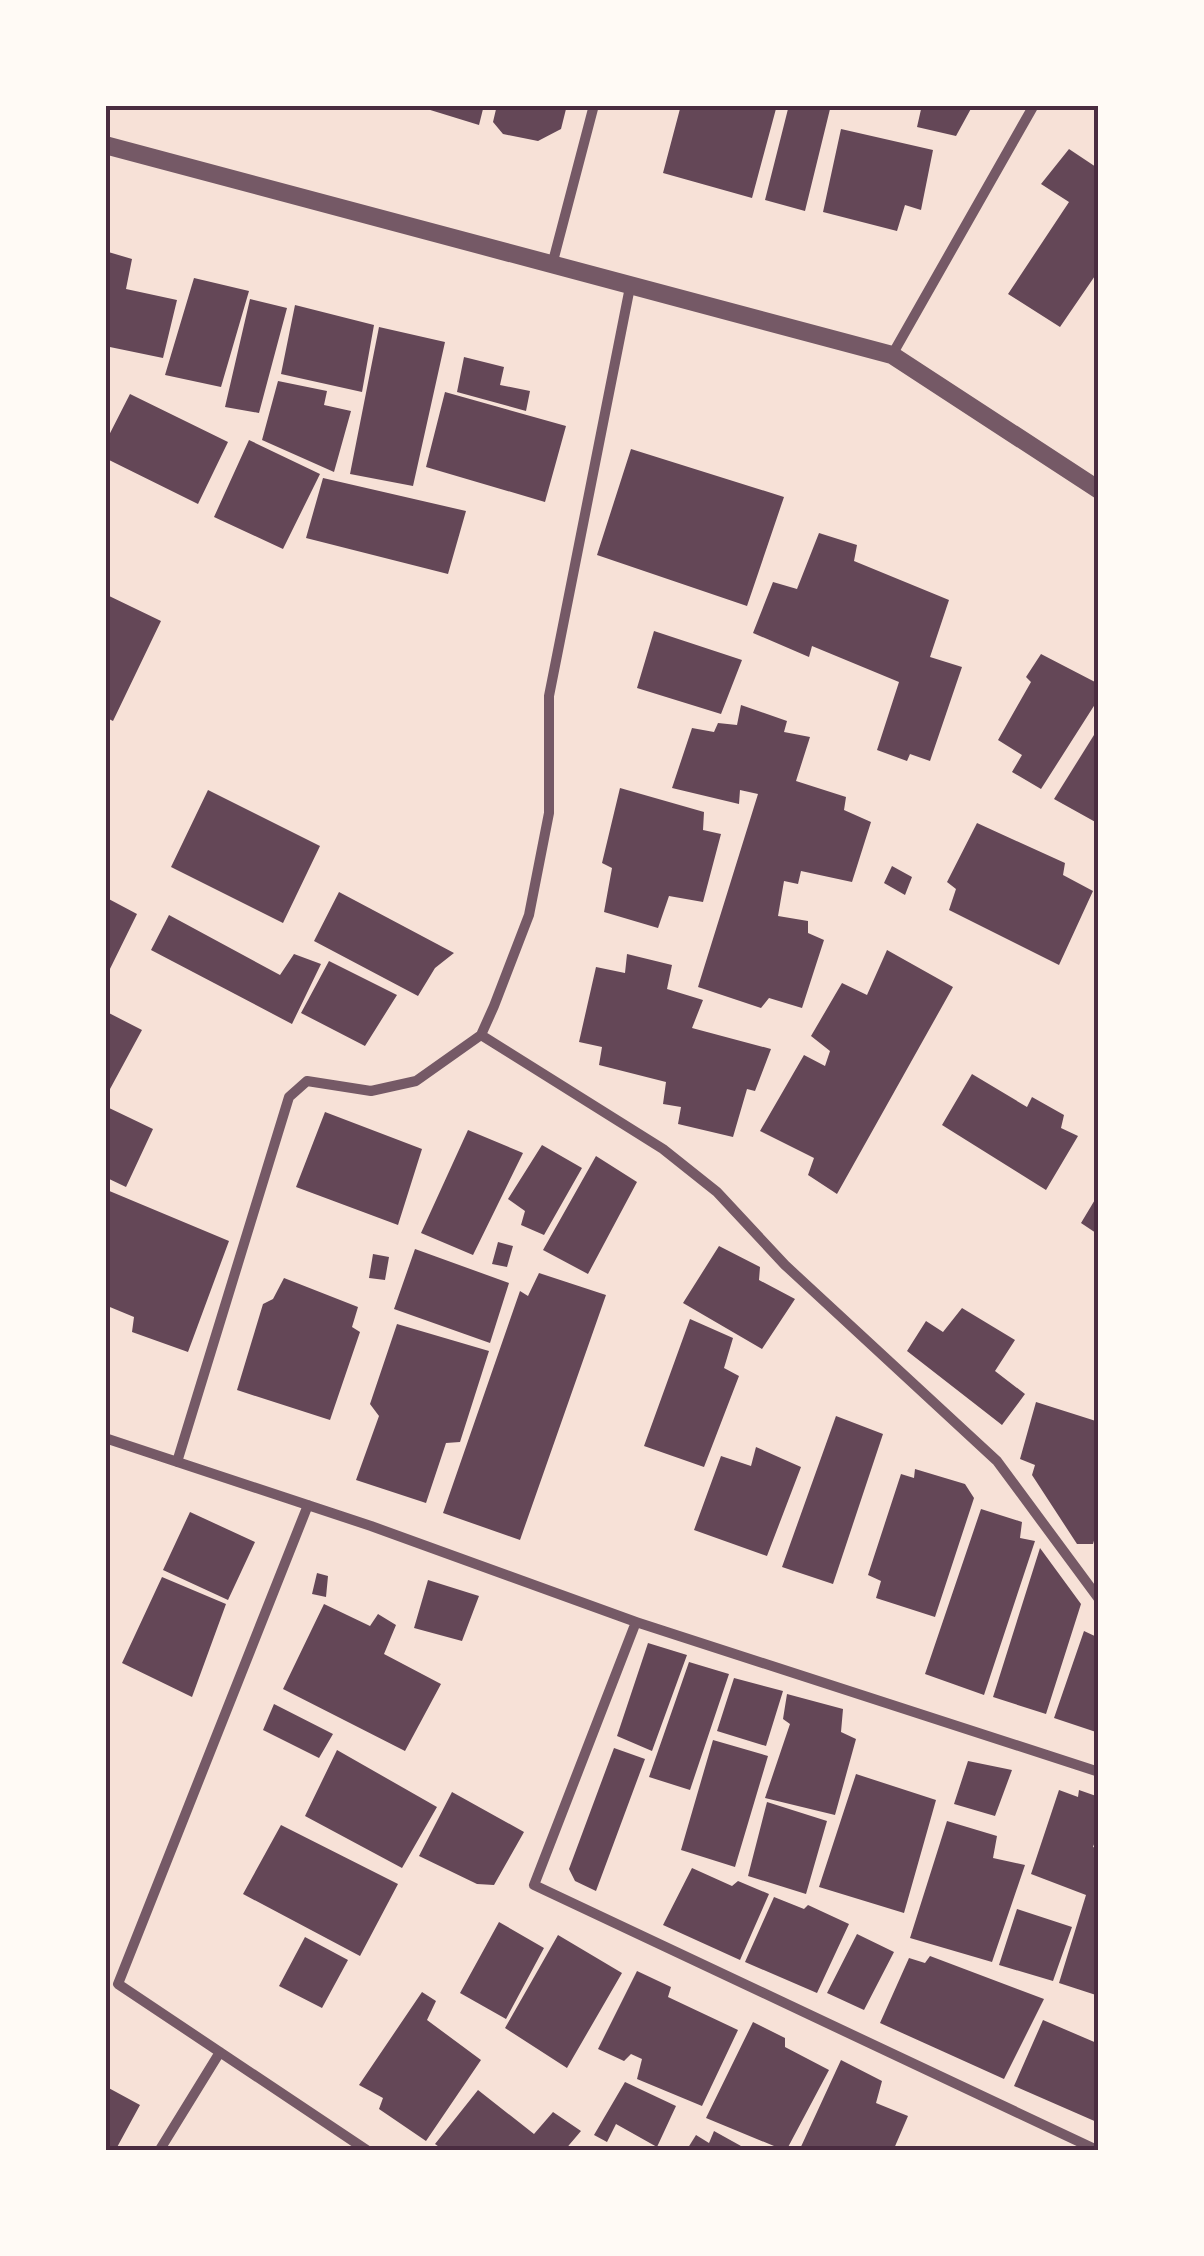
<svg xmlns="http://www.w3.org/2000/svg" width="1204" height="2256" font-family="'Open Sans',sans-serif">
	<rect width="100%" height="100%" fill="#f7e1d7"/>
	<path fill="#644757" d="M 414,105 L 484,105 L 479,125 Z
		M 497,105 L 567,105 L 561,129 L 538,141 L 503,134 L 493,122 Z
		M 681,105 L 777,105 L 752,198 L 663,173 Z
		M 789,105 L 831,105 L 805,211 L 765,200 Z
		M 922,105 L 973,105 L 956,136 L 917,127 Z
		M 841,129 L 933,150 L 921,210 L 905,205 L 897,231 L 823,212 Z
		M 1069,149 L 1099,169 L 1099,270 L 1060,327 L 1008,294 L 1069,202 L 1041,184 Z
		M 105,251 L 132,259 L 126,289 L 177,300 L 163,358 L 105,346 Z
		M 194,278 L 249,291 L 221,387 L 165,375 Z
		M 250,299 L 287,308 L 259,413 L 225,407 Z
		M 295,305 L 374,325 L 362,392 L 281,374 Z
		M 379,327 L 445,342 L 413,486 L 350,474 Z
		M 464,357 L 504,367 L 500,385 L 530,391 L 526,411 L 457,392 Z
		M 278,381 L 327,391 L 324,405 L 351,411 L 334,472 L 262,440 Z
		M 445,392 L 566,426 L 545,502 L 426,467 Z
		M 130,394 L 228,442 L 198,504 L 105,458 L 105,443 Z
		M 249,440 L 320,474 L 283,549 L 214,517 Z
		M 631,449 L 784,497 L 747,606 L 597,555 Z
		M 323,478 L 466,511 L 448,574 L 306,538 Z
		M 819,533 L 857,545 L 854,561 L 949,600 L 930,657 L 962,667 L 930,761 L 910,754 L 907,761 L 877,750 L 899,682 L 812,646 L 809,657 L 753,633 L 773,582 L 797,589 Z
		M 105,594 L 161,621 L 113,721 L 105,717 Z
		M 654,631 L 742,660 L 721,714 L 637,688 Z
		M 1041,654 L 1095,682 L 1099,698 L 1041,789 L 1012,772 L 1022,755 L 998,740 L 1031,682 L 1026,677 Z
		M 741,705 L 787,721 L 784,732 L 810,737 L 796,781 L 846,797 L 844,810 L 871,822 L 852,882 L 801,871 L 798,884 L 784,881 L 778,916 L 808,921 L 808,933 L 824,940 L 802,1008 L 769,998 L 761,1008 L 698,987 L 758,794 L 740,790 L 739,804 L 672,788 L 692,728 L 714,732 L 718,723 L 737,725 Z
		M 1099,727 L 1099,824 L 1054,799 Z
		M 620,788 L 704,812 L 703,830 L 721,834 L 703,902 L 669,896 L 658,928 L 604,912 L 612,868 L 602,863 Z
		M 208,790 L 320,846 L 283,923 L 171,867 Z
		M 977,823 L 1065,863 L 1063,875 L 1093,891 L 1059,965 L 949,910 L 956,889 L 947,882 Z
		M 892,866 L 912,877 L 905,895 L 884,883 Z
		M 339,892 L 454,953 L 435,968 L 418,996 L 314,941 Z
		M 105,897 L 137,914 L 105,979 Z
		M 169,915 L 280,975 L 294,954 L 321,964 L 292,1024 L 151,950 Z
		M 887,950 L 953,987 L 837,1194 L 808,1175 L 814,1158 L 760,1131 L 804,1055 L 825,1066 L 830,1051 L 811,1036 L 842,983 L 867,995 Z
		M 627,954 L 672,965 L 667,989 L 703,1000 L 692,1028 L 771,1049 L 755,1091 L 747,1089 L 733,1137 L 678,1124 L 681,1107 L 663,1104 L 666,1082 L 599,1065 L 602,1047 L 579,1042 L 596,967 L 625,973 Z
		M 329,961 L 397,995 L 365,1046 L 301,1013 Z
		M 105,1011 L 142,1030 L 110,1089 L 105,1087 Z
		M 972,1074 L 1027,1107 L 1032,1097 L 1064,1115 L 1061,1128 L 1078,1136 L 1046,1190 L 942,1125 Z
		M 105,1106 L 153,1129 L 126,1187 L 105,1177 Z
		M 325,1112 L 422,1149 L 398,1225 L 296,1187 Z
		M 468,1130 L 523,1153 L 473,1255 L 421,1233 Z
		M 542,1145 L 582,1168 L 544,1235 L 521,1225 L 525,1211 L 508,1199 Z
		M 596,1156 L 637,1182 L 588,1274 L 543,1250 Z
		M 107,1190 L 229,1241 L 188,1352 L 132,1332 L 134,1317 L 105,1305 Z
		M 1099,1193 L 1099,1235 L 1081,1223 Z
		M 498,1242 L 513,1246 L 507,1267 L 492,1264 Z
		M 719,1246 L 760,1267 L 759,1280 L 795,1299 L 762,1349 L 683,1303 Z
		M 415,1249 L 509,1283 L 490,1343 L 394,1309 Z
		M 373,1254 L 389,1257 L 385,1280 L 369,1278 Z
		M 539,1273 L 606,1295 L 520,1540 L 443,1513 L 520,1291 L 528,1296 Z
		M 284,1278 L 358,1307 L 352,1327 L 360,1332 L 330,1420 L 237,1390 L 263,1304 L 273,1299 Z
		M 962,1308 L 1015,1340 L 995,1371 L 1025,1394 L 1002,1425 L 907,1351 L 926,1321 L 943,1332 Z
		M 690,1319 L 733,1338 L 724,1368 L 739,1376 L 704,1467 L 644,1446 Z
		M 397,1324 L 489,1351 L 460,1442 L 446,1443 L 426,1503 L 356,1480 L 379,1416 L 370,1404 Z
		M 1036,1402 L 1099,1422 L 1099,1524 L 1093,1544 L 1077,1544 L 1032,1475 L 1035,1465 L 1020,1459 Z
		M 836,1416 L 883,1434 L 833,1584 L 782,1567 Z
		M 756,1447 L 801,1467 L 767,1556 L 694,1530 L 721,1456 L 751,1466 Z
		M 915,1469 L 965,1484 L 974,1498 L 935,1617 L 876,1598 L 881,1581 L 868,1575 L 901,1474 L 914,1478 Z
		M 981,1509 L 1022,1522 L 1020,1538 L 1035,1541 L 984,1695 L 925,1674 Z
		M 190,1512 L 255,1542 L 228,1600 L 163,1570 Z
		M 1040,1548 L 1081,1604 L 1046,1714 L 993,1697 Z
		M 317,1573 L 328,1576 L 326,1597 L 312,1594 Z
		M 162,1577 L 226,1604 L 192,1697 L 122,1663 Z
		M 428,1580 L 479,1596 L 462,1641 L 414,1628 Z
		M 324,1604 L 370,1626 L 378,1614 L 396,1625 L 384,1654 L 441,1684 L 405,1751 L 283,1689 Z
		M 1084,1631 L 1099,1638 L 1099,1733 L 1054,1718 Z
		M 648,1643 L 687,1655 L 652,1751 L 617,1736 Z
		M 689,1662 L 729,1674 L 690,1790 L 649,1777 Z
		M 734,1678 L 783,1691 L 766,1746 L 717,1731 Z
		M 787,1694 L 843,1709 L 841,1732 L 856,1739 L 835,1815 L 765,1798 L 790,1724 L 783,1719 Z
		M 274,1704 L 333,1734 L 319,1758 L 263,1730 Z
		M 713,1740 L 768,1756 L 735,1867 L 681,1850 Z
		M 614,1748 L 645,1759 L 596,1891 L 575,1881 L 569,1869 Z
		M 337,1750 L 437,1807 L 402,1868 L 305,1816 Z
		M 968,1761 L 1012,1770 L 995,1816 L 954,1804 Z
		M 856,1774 L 936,1800 L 904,1913 L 819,1887 Z
		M 1059,1790 L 1078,1797 L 1079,1790 L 1099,1797 L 1099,1831 L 1093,1847 L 1099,1849 L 1099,1996 L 1059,1983 L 1086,1895 L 1031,1874 Z
		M 452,1792 L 524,1832 L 494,1885 L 477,1884 L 419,1856 Z
		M 767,1802 L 827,1821 L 806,1894 L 748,1876 Z
		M 947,1821 L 997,1836 L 993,1858 L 1025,1865 L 992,1962 L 910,1938 Z
		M 281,1825 L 398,1884 L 360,1956 L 243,1894 Z
		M 692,1868 L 732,1886 L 738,1881 L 769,1894 L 740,1960 L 663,1925 Z
		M 774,1897 L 804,1909 L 808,1905 L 849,1924 L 817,1993 L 745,1962 Z
		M 1017,1909 L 1072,1927 L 1053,1981 L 999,1965 Z
		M 499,1922 L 544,1948 L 506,2019 L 460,1993 Z
		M 857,1934 L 894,1952 L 864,2010 L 827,1993 Z
		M 558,1935 L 622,1973 L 567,2068 L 505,2028 Z
		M 305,1937 L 348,1960 L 322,2008 L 279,1986 Z
		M 930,1956 L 1044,1999 L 1004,2079 L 880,2023 L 909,1958 L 925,1963 Z
		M 637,1971 L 671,1987 L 668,1997 L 738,2030 L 702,2106 L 637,2079 L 642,2059 L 631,2054 L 624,2061 L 598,2049 Z
		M 422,1992 L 436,2001 L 427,2020 L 481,2060 L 426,2141 L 379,2109 L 383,2098 L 359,2085 Z
		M 1043,2020 L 1099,2044 L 1099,2123 L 1014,2086 Z
		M 753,2022 L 785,2038 L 785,2047 L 829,2070 L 786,2151 L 706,2118 Z
		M 841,2060 L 882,2081 L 876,2103 L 908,2116 L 893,2151 L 799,2151 Z
		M 625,2082 L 676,2106 L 657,2147 L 616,2124 L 607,2142 L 594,2135 Z
		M 105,2086 L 140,2105 L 115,2151 L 105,2151 Z
		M 478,2090 L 534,2134 L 553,2112 L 581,2131 L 564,2151 L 445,2151 L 435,2144 Z
		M 714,2131 L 750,2151 L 686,2151 L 696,2135 L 709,2143 Z"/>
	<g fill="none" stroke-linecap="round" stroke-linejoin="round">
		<path stroke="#755966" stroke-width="10" d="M 552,265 L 594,105
			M 892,355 L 1034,105
			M 481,1035 L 663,1149 L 717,1192 L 785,1265 L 997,1461 L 1099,1599
			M 105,1438 L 371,1526 L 636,1622 L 1099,1772
			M 177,1462 L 289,1097 L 307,1081 L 371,1091 L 416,1081 L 481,1035 L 494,1006 L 529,915 L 549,813 L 549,696 L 630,287
			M 308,1505 L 118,1984 L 368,2151
			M 636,1622 L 534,1885 L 1099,2151
			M 159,2151 L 220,2052"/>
		<path stroke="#755966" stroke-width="18" d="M 105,145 L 892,355 L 1099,490"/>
	</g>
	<rect width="1204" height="2256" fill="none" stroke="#fffaf5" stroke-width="215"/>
	<rect x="108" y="108" width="988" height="2040" fill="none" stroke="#4a2c40" stroke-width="4"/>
</svg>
